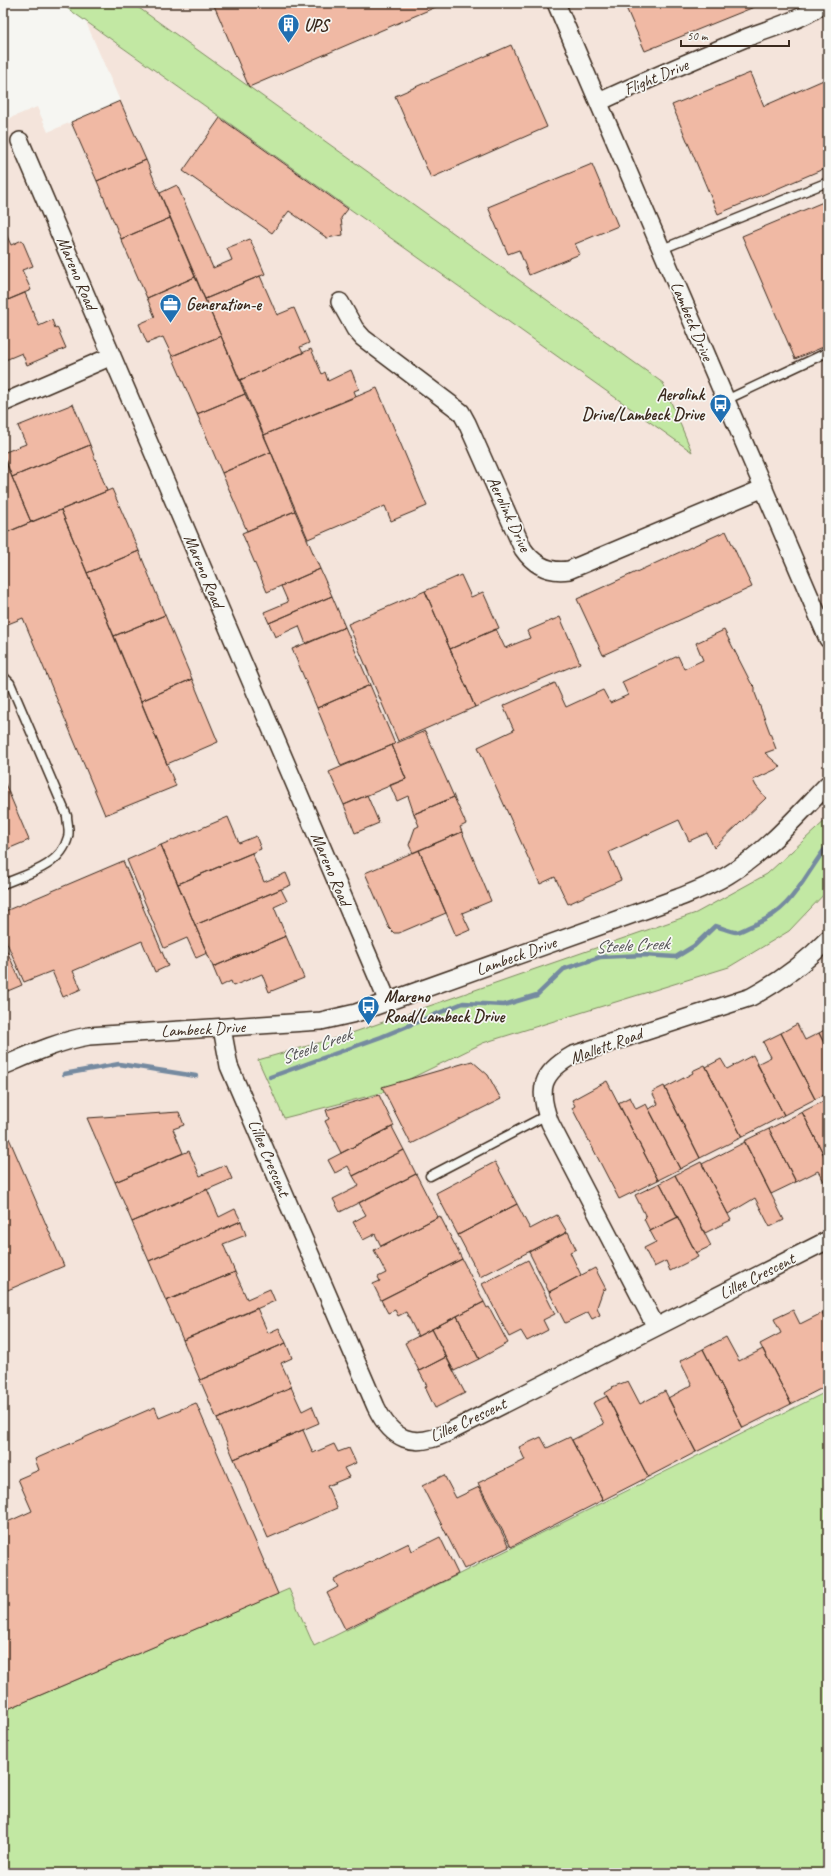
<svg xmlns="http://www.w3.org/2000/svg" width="831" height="1876" font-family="Caveat,sans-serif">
	<rect width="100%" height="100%" fill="#f6f6f2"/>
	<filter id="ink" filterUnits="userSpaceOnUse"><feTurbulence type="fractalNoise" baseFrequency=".025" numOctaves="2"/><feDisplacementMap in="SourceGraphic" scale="8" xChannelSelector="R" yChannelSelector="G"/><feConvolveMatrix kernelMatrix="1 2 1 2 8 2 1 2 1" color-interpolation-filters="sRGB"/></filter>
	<g filter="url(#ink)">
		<path fill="#f4e4db" d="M 132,3 L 828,3 L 828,1390 L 470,1567 L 314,1646 L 289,1589 L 3,1711 L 3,121 L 37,107 L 48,132 L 120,101 L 86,22 L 380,229 Z"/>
		<path fill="#c2e8a3" stroke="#7e8960" d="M 60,3 L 132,3 L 663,383 L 692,452 Z
			M 828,818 L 828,890 L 789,931 L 729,967 L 483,1043 L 381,1093 L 284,1118 L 258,1060 L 343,1036 L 696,913 L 767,874 Z
			M 828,1391 L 828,1873 L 3,1873 L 3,1711 L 289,1589 L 314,1646 Z"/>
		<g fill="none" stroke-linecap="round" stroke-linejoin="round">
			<path stroke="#758aa0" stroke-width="4.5" d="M 64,1074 L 119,1064 L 196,1076
				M 270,1077 L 381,1037 L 463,1003 L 504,1005 L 537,995 L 564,969 L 600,957 L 644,955 L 676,957 L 694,946 L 715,926 C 721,927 730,932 736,932 C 740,932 747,928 751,926 C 794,910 802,878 828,845"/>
		</g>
		<path fill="#f0b9a4" stroke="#3b2a1e" d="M 213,3 L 445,3 L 249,87 Z
			M 624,3 L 764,3 L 645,51 Z
			M 511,45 L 547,127 L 431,178 L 395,96 Z
			M 750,73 L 764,106 L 828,78 L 828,167 L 718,214 L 672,105 Z
			M 120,101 L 146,160 L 97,181 L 71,122 Z
			M 220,118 L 348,209 L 341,218 L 343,235 L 327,238 L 289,211 L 272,233 L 183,171 Z
			M 146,160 L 170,218 L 121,239 L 97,181 Z
			M 592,164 L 618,226 L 575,244 L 580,254 L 529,275 L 519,250 L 508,254 L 488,207 Z
			M 177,185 L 213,268 L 232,260 L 227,248 L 250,239 L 265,274 L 205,299 L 160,193 Z
			M 828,200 L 828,345 L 795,359 L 742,236 Z
			M 170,218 L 195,277 L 147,298 L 121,239 Z
			M 3,227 L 11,245 L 22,240 L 33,266 L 22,270 L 31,290 L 3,302 Z
			M 260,276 L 277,315 L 294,308 L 309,343 L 300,347 L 303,353 L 240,380 L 205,299 Z
			M 195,277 L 221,336 L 172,356 L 163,337 L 147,343 L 139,324 L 155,317 L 147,298 Z
			M 25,293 L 39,326 L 52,320 L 55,328 L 57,327 L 66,348 L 27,365 L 22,353 L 3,361 L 3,302 Z
			M 221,336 L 245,394 L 197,414 L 172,356 Z
			M 311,349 L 322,374 L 325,372 L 328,381 L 351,370 L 359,389 L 354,391 L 356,396 L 264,435 L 240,380 Z
			M 377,388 L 427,506 L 391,521 L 385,506 L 308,539 L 264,435 Z
			M 245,394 L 271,452 L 222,473 L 197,414 Z
			M 73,404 L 90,445 L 12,477 L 3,453 L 26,444 L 18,426 Z
			M 90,445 L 107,491 L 31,522 L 12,477 Z
			M 271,452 L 295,511 L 247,531 L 222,473 Z
			M 6,463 L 31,522 L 3,534 L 3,464 Z
			M 112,489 L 139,551 L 87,573 L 61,510 Z
			M 61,510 L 176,786 L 105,815 L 23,618 L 3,626 L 3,534 Z
			M 295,511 L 320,569 L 267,592 L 242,533 Z
			M 726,531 L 752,587 L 603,655 L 577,599 Z
			M 139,551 L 165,615 L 114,636 L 87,573 Z
			M 320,569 L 332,596 L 269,623 L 264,612 L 288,602 L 281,586 Z
			M 461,575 L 471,597 L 483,592 L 499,628 L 450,649 L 425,591 Z
			M 425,591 L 475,707 L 398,741 L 348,624 Z
			M 332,596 L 345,627 L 306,644 L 299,626 L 275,637 L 269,623 Z
			M 165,615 L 192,679 L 141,701 L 114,636 Z
			M 560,617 L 580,663 L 475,707 L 450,649 L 496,629 L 505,648 L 530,638 L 527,631 Z
			M 345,627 L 370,685 L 317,708 L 292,649 Z
			M 724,630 L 751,683 L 755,687 L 755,693 L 776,749 L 765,753 L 781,767 L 753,780 L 756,786 L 766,798 L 714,848 L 707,833 L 689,841 L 679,820 L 609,852 L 621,880 L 568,904 L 555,877 L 540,884 L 478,747 L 514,730 L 503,706 L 555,683 L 566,707 L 603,690 L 610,703 L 628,695 L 622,682 L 678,656 L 684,669 L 703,660 L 696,643 Z
			M 192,679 L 218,742 L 167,764 L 141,701 Z
			M 370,685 L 395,744 L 341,766 L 317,708 Z
			M 425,731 L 454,797 L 414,814 L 408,796 L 397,801 L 390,785 L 406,779 L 392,745 Z
			M 392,745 L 406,779 L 344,805 L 329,772 Z
			M 3,779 L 29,840 L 3,851 Z
			M 367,795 L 379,823 L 355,833 L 344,805 Z
			M 454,797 L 466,824 L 460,827 L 462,832 L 413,853 L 409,845 L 415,828 L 419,826 L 414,814 Z
			M 228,817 L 239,843 L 256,836 L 261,849 L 178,884 L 161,845 Z
			M 462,832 L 491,901 L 462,913 L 470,930 L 456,936 L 419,850 Z
			M 161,845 L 207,953 L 196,958 L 187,938 L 164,948 L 127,860 Z
			M 419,850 L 446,913 L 399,933 L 394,933 L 389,928 L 365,873 Z
			M 252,853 L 264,882 L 286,873 L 291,885 L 195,925 L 178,884 Z
			M 123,861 L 168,966 L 155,972 L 142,941 L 73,971 L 81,989 L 63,997 L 52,971 L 24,982 L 3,934 L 3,912 Z
			M 281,889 L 287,901 L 274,907 L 286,936 L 213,967 L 195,925 Z
			M 286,936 L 304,978 L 269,992 L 262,974 L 233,986 L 231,981 L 221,986 L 213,967 Z
			M 3,942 L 22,985 L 3,993 Z
			M 797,1024 L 805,1040 L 819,1033 L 828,1051 L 828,1093 L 815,1099 L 781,1033 Z
			M 828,1028 L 828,1051 L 819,1033 Z
			M 781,1033 L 815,1099 L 784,1115 L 757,1064 L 771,1057 L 763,1042 Z
			M 753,1055 L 784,1115 L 742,1137 L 706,1067 L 721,1059 L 727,1069 Z
			M 472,1061 L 488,1075 L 501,1099 L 411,1144 L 382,1087 Z
			M 705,1065 L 742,1137 L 700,1158 L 665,1088 L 693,1073 L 692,1071 Z
			M 607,1081 L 658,1180 L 619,1199 L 572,1108 L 575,1106 L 572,1100 Z
			M 664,1086 L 700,1158 L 680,1169 L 649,1109 L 658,1104 L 652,1092 Z
			M 379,1095 L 394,1126 L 341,1153 L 325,1121 L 329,1119 L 326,1110 Z
			M 630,1097 L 636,1109 L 646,1104 L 680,1169 L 658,1180 L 618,1103 Z
			M 828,1099 L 828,1163 L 802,1112 Z
			M 179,1112 L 184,1125 L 173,1129 L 183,1153 L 115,1182 L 87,1118 Z
			M 802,1112 L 828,1163 L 828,1182 L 825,1183 L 818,1171 L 796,1182 L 769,1129 Z
			M 392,1127 L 404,1150 L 353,1176 L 348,1166 L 335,1173 L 328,1160 Z
			M 5,1129 L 64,1266 L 3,1292 L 3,1130 Z
			M 769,1129 L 796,1182 L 771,1194 L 744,1141 Z
			M 745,1142 L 784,1220 L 770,1227 L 755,1198 L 728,1214 L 702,1164 Z
			M 404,1150 L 416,1174 L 340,1212 L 333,1199 L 359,1186 L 353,1176 Z
			M 189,1151 L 200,1176 L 226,1165 L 232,1179 L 132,1222 L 115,1182 Z
			M 495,1162 L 517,1204 L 458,1235 L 436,1193 Z
			M 701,1162 L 731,1220 L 705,1233 L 675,1175 Z
			M 416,1174 L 438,1217 L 381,1246 L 375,1234 L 363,1240 L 353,1222 L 366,1215 L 359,1203 Z
			M 675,1175 L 711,1246 L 696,1253 L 660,1183 Z
			M 660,1183 L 678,1217 L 650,1231 L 644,1219 L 646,1217 L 635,1195 Z
			M 207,1189 L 219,1217 L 235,1209 L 241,1221 L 149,1261 L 132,1222 Z
			M 517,1204 L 530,1229 L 557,1215 L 567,1232 L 480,1277 L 458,1235 Z
			M 440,1216 L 462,1259 L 381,1300 L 373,1284 L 380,1281 L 378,1277 L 386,1273 L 374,1250 Z
			M 678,1217 L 698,1257 L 670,1271 L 666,1261 L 654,1267 L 644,1248 L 656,1242 L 650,1231 Z
			M 241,1221 L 246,1235 L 223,1244 L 235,1272 L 166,1301 L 149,1261 Z
			M 568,1232 L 576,1249 L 570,1252 L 581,1275 L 549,1292 L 529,1252 Z
			M 462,1259 L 484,1302 L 418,1336 L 406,1312 L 398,1316 L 395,1310 L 388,1313 L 381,1300 Z
			M 528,1260 L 555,1314 L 543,1320 L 548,1330 L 527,1341 L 521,1331 L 509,1337 L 482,1284 Z
			M 595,1268 L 606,1289 L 603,1290 L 597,1307 L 600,1315 L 592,1319 L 588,1312 L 565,1323 L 549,1292 Z
			M 235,1272 L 247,1299 L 270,1289 L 275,1301 L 183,1340 L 166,1301 Z
			M 484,1302 L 487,1308 L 489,1307 L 508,1343 L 479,1359 L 457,1316 Z
			M 257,1308 L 268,1333 L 279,1328 L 286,1343 L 200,1380 L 183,1340 Z
			M 793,1310 L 800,1324 L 822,1313 L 828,1325 L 828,1385 L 791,1404 L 760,1344 L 781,1333 L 774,1319 Z
			M 828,1310 L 828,1325 L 822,1313 Z
			M 457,1316 L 479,1359 L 454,1371 L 432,1329 Z
			M 432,1329 L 446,1357 L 419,1371 L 405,1343 Z
			M 726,1337 L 739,1361 L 763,1349 L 791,1404 L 743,1428 L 703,1349 Z
			M 286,1343 L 292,1358 L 281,1363 L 292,1387 L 217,1419 L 200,1380 Z
			M 703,1349 L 743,1428 L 696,1452 L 668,1398 L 692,1385 L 680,1361 Z
			M 446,1357 L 465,1393 L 435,1408 L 425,1387 L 427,1386 L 419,1371 Z
			M 628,1381 L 640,1404 L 665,1391 L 696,1452 L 648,1477 L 605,1393 L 613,1388 L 612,1387 Z
			M 291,1387 L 302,1411 L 312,1406 L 319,1423 L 234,1459 L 217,1419 Z
			M 607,1396 L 648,1477 L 603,1500 L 572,1440 L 604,1424 L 593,1403 Z
			M 196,1403 L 278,1594 L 3,1711 L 3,1524 L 32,1511 L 18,1479 L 39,1470 L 35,1459 L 155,1407 L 159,1418 Z
			M 303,1430 L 313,1453 L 334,1444 L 338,1452 L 349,1448 L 356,1463 L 344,1468 L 349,1477 L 327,1486 L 337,1508 L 268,1538 L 234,1459 Z
			M 541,1437 L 547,1448 L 570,1437 L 603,1500 L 511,1547 L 478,1483 L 525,1460 L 519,1447 Z
			M 444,1475 L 456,1498 L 479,1487 L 509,1547 L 464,1569 L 422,1486 Z
			M 440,1537 L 458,1574 L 345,1629 L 327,1593 L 338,1587 L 334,1580 L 409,1543 L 412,1551 Z"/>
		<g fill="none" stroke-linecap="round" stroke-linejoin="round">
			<defs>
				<path id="lane" d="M 662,249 L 828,182
					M 726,400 L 828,352
					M 3,676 L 10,683 L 67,816 C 67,822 70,831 68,837 C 61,866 27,874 3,884
					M 430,1176 L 547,1115"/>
				<path id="street" d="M 556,3 L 828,639
					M 599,102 C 648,79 698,58 748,37 C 765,30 812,17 822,3
					M 20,141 L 388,1002
					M 340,302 L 355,329 L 363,338 L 461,412 L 467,423 L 523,549 C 534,565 549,573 569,570 L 764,488
					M 3,403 L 112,356
					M 222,1028 L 229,1066 L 376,1407 C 392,1440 413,1449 447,1433 L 828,1240
					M 3,1066 C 31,1054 59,1041 89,1036 L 321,1021 L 356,1013 L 678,898 C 695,891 712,885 728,875 C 766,852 797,816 828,784
					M 656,1327 L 550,1123 C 537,1089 541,1073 573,1055 L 751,997 C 781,981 805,963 828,939"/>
			</defs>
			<use href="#lane" stroke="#3b2a1e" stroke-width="11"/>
			<use href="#street" stroke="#3b2a1e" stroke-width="20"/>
			<use href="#lane" stroke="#f6f6f2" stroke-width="8"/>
			<use href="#street" stroke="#f6f6f2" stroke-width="17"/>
		</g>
	</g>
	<defs>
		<symbol id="building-pin" viewBox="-11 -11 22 30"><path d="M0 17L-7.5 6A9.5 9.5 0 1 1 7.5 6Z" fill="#1f6fb2" stroke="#f6f6f2"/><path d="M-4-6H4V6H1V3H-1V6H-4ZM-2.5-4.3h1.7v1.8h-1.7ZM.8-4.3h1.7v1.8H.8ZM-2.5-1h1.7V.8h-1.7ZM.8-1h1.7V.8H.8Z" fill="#fff"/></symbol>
		<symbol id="office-pin" viewBox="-11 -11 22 30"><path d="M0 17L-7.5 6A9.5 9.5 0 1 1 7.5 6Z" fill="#1f6fb2" stroke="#f6f6f2"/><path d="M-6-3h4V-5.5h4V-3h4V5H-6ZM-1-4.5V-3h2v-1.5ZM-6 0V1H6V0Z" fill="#fff"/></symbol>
		<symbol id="bus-pin" viewBox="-11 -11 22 30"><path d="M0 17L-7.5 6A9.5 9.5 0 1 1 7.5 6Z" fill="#1f6fb2" stroke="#f6f6f2"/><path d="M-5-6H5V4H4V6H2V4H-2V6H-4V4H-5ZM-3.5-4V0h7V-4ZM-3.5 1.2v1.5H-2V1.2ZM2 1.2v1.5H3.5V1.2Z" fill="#fff"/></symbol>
	</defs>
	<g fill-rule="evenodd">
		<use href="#building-pin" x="276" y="12" width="25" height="34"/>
		<use href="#office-pin" x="158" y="292" width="25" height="34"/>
		<use href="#bus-pin" x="708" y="392" width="25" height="34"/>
		<use href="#bus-pin" x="356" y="994" width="25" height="34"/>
	</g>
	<g text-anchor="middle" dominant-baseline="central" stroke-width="3.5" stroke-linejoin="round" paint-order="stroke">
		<g font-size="17" font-weight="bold" fill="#3b2a1e" stroke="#f6f6f2" text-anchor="start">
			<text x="304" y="25">UPS</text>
			<text x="186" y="304">Generation-e</text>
			<text x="704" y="394" text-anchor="end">Aerolink<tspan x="704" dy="20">Drive/Lambeck Drive</tspan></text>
			<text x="384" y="996">Mareno<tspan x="384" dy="20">Road/Lambeck Drive</tspan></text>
		</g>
		<g font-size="17" fill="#3b2a1e" stroke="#f6f6f2">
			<text transform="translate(656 77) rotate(-23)">Flight Drive</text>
			<text transform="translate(77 273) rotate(67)">Mareno Road</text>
			<text transform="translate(692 321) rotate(67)">Lambeck Drive</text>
			<text transform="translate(509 514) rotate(65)">Aerolink Drive</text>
			<text transform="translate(204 571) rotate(67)">Mareno Road</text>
			<text transform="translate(331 869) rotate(67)">Mareno Road</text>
			<text transform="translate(516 956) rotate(-20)">Lambeck Drive</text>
			<text transform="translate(203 1029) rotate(-3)">Lambeck Drive</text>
			<text transform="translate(606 1046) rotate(-20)">Mallett Road</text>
			<text transform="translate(269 1158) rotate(67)">Lillee Crescent</text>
			<text transform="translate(757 1276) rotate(-27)">Lillee Crescent</text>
			<text transform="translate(468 1420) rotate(-25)">Lillee Crescent</text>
		</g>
		<g font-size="18" font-style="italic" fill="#535254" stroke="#f6f6f2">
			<text transform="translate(632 945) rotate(-3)">Steele Creek</text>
			<text transform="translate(316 1046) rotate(-20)">Steele Creek</text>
		</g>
	</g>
	<rect width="831" height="1876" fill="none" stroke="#f6f6f2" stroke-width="16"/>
	<rect x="8" y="8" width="815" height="1860" fill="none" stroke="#3b2a1e" stroke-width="1.5" filter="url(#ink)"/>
	<path d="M681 40v6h108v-6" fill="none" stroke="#3b2a1e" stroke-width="2"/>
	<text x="687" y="40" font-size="12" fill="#3b2a1e" stroke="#f6f6f2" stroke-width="3" paint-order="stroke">50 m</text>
</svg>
